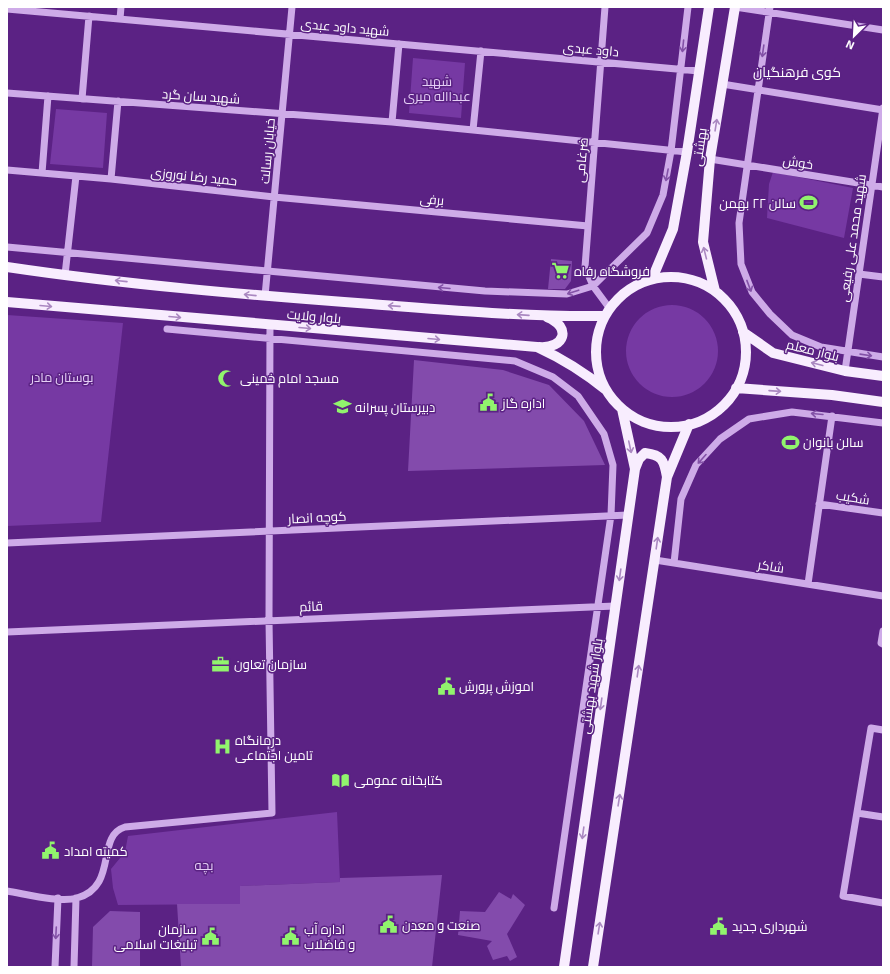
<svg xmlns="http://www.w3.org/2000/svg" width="890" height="974" font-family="'Exo 2',Cairo,sans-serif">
	<rect width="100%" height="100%" fill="#5b2284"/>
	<path fill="#7639a3" d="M 413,58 L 465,63 L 461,118 L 409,113 Z
		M 56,109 L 107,113 L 103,168 L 50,164 Z
		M 773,172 L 853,188 L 844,238 L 767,218 L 769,184 Z
		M626 351a46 46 0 1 1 92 0a46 46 0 1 1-92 0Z
		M 7,315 L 123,323 L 101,522 L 7,526 Z
		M 337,812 L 340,882 L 240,886 L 241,904 L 118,905 L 113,888 L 111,869 L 125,852 L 128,836 Z"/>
	<path fill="#834bac" d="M 551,259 L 572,261 L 571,281 L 565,289 L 548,289 Z
		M 414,360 L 503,370 L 549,385 L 584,421 L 605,465 L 408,471 Z
		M 442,875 L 432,967 L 181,967 L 177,904 L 240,904 L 240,886 L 340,882 L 340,878 Z
		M 499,892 L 511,899 L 513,894 L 525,905 L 507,934 L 517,957 L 510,961 L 507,956 L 493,960 L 487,946 L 492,941 L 458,935 L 460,911 L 485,912 Z
		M 110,911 L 140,912 L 140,967 L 92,967 L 93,927 Z"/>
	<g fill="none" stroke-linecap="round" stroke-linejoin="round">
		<path stroke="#ceabe8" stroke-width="7" d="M 605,7 L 585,267 L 593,286 L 610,309
			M 735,7 L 883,30
			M 770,7 L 739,223 L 741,264 L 752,292 L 770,314 L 792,335 L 821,347 L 883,357
			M 7,9 L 699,71
			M 120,19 L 121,7
			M 722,84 L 883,110
			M 7,93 L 392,122 L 473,130 L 481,51
			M 82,99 L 89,16
			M 392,122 L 399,44
			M 473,130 L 687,152
			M 710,159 L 883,187
			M 7,170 L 111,179 L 118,101
			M 42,173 L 48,96
			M 111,179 L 274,197 L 588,226
			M 7,247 L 485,291 L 567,294 L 593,286 L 647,233 L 663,195 L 671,151 L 688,7
			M 859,274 L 883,277
			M 65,275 L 76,176
			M 265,296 L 292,7
			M 167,329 L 515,361 L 553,377 L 578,396 L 604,434 L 613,465 L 611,515 L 554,908
			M 845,371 L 883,108
			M 819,504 L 883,513
			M 7,543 L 628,515
			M 655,560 L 883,596
			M 674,563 L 681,499 L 696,465 L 720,439 L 749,419 L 792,412 L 883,423
			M 808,584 L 832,416
			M 883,631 L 881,643 L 883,644
			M 7,632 L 615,606
			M 883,730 L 871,728 L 843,896 L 883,903
			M 857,813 L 883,817
			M 7,891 C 26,894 60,903 77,898 C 119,886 95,836 125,827 L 272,813 L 269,620 L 270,325
			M 55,967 L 58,898
			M 74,967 L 76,898"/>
		<path stroke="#f8edfe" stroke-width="10" d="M 7,267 C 128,285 250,295 371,304 C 449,310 526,317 604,316
			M596 352a75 75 0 1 1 150 0a75 75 0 1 1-150 0Z
			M 652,279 L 673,229 L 687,152 L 709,7
			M 715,291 L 703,242 L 710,159 L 735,7
			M 7,302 L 537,347 C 563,359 584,372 606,390
			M 743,332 L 773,353 L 845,371 L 883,376
			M 539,347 C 565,349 572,327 547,317
			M 736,388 L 832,395 L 883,402
			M 635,469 L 639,459 L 645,453 C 662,455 664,460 667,477
			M 564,967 L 635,469 L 622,409
			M 593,967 L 667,477 L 689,424"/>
	</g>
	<defs><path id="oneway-shaft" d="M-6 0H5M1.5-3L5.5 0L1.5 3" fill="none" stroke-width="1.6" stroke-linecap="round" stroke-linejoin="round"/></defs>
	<g stroke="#8352a7">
		<use href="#oneway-shaft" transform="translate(683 46) rotate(96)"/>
		<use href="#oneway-shaft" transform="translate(763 51) rotate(98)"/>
		<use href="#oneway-shaft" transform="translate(667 175) rotate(101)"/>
		<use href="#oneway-shaft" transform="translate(749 286) rotate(69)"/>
		<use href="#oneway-shaft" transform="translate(444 288) rotate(-175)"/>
		<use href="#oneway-shaft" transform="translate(573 292) rotate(162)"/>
		<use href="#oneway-shaft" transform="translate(866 355) rotate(8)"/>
		<use href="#oneway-shaft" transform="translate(817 414) rotate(-175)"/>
		<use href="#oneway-shaft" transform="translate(702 459) rotate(132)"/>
		<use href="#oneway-shaft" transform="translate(56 933) rotate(93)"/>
	</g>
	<g stroke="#aa88c1">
		<use href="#oneway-shaft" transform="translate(716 125) rotate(-81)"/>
		<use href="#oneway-shaft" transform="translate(705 253) rotate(-104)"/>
		<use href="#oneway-shaft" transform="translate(121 281) rotate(-174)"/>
		<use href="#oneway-shaft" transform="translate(250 295) rotate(-174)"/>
		<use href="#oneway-shaft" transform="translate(46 306) rotate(5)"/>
		<use href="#oneway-shaft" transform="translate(394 306) rotate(-176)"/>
		<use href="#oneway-shaft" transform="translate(523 315) rotate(-176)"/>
		<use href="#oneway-shaft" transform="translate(175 317) rotate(5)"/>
		<use href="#oneway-shaft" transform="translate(305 328) rotate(5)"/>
		<use href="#oneway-shaft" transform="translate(434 339) rotate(5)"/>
		<use href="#oneway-shaft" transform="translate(817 364) rotate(-166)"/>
		<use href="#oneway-shaft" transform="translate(775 391) rotate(4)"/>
		<use href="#oneway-shaft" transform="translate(630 447) rotate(78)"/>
		<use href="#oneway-shaft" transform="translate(657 543) rotate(-82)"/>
		<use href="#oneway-shaft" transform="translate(620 575) rotate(98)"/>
		<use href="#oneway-shaft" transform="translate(638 671) rotate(-82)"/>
		<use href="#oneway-shaft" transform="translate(601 704) rotate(98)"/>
		<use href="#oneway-shaft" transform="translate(619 800) rotate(-81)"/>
		<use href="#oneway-shaft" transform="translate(583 833) rotate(98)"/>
		<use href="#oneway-shaft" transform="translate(599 928) rotate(-81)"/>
	</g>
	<defs>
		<symbol id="stadium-bare" viewBox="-9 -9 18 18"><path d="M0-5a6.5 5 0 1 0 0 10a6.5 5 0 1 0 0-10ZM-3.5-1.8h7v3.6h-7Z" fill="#91f46d" stroke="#5b2284" stroke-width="2.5" paint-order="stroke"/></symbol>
		<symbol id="supermarket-bare" viewBox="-9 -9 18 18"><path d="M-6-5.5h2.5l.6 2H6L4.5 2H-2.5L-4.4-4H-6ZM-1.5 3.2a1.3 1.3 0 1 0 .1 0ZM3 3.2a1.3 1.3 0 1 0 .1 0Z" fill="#91f46d" stroke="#5b2284" stroke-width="2.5" paint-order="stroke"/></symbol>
		<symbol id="mosque-bare" viewBox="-9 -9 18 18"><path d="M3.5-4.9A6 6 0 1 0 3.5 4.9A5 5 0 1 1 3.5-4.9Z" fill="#91f46d" stroke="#5b2284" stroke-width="2.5" paint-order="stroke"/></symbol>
		<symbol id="civic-bare" viewBox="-9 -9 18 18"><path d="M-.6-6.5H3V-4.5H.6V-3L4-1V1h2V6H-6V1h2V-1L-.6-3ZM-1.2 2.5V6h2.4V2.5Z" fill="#91f46d" stroke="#5b2284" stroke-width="2.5" paint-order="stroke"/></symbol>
		<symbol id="school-bare" viewBox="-9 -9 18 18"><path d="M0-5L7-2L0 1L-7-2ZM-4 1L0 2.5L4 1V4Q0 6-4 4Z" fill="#91f46d" stroke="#5b2284" stroke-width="2.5" paint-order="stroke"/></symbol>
		<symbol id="office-bare" viewBox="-9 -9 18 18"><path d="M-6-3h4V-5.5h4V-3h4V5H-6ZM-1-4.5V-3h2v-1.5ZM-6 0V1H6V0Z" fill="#91f46d" stroke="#5b2284" stroke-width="2.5" paint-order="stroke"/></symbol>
		<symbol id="hospital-bare" viewBox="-9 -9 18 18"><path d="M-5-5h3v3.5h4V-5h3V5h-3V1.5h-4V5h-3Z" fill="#91f46d" stroke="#5b2284" stroke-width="2.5" paint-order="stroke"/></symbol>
		<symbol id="library-bare" viewBox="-9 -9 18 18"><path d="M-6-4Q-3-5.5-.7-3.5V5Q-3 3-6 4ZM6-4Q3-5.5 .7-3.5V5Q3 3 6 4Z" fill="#91f46d" stroke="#5b2284" stroke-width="2.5" paint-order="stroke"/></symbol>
	</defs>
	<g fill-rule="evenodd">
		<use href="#stadium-bare" x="796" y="190" width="25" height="25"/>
		<use href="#supermarket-bare" x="548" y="258" width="25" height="25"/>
		<use href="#mosque-bare" x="214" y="366" width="25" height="25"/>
		<use href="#civic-bare" x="476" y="390" width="25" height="25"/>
		<use href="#school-bare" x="330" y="394" width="25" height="25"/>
		<use href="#stadium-bare" x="778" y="430" width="25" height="25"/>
		<use href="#office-bare" x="208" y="652" width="25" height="25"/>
		<use href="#civic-bare" x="434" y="674" width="25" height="25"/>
		<use href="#hospital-bare" x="210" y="734" width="25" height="25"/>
		<use href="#library-bare" x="328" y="768" width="25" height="25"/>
		<use href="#civic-bare" x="38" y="838" width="25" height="25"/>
		<use href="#civic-bare" x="376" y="912" width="25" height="25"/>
		<use href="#civic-bare" x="706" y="914" width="25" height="25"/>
		<use href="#civic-bare" x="198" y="924" width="25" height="25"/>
		<use href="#civic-bare" x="278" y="924" width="25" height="25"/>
	</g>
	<g text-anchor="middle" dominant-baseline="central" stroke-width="3" stroke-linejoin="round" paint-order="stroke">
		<g font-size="13" fill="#fff" stroke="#5b2284">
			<text transform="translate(345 27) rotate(5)">شهید داود عبدی</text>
			<text transform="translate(591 49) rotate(5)">داود عبدی</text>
			<text transform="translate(201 96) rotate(4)">شهید سان گرد</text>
			<text transform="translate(699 147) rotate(-82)">بهشتی</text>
			<text transform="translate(267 151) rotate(-85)">خیابان رسالت</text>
			<text transform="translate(581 160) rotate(-85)">ضرغامی</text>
			<text transform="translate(798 162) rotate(9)">خوش</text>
			<text transform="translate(194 176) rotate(6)">حمید رضا نوروزی</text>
			<text transform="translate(432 199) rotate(5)">برفی</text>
			<text transform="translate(852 238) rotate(-82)">شهید محمد علی رفیعی</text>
			<text transform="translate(314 316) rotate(5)">بلوار ولایت</text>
			<text transform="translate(813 350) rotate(14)">بلوار معلم</text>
			<text transform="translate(853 497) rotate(9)">شکیب</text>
			<text transform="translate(317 517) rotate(-3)">کوچه انصار</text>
			<text transform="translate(771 566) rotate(9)">شاکر</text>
			<text transform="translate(311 606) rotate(-3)">قائم</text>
			<text transform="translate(591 686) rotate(-82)">بلوار شهید بهشتی</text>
		</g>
		<g font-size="13" fill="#e5cff6" stroke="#5b2284">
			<text x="437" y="81">شهید<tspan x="437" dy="15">عبدااله میری</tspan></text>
			<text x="62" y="377">بوستان مادر</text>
			<text x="204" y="865">بچه</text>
		</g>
		<g font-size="13" fill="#fff" stroke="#5b2284" text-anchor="start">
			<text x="796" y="203" text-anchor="end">سالن ۲۲ بهمن</text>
			<text x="574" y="271">فروشگاه رفاه</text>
			<text x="240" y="378">مسجد امام خمینی</text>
			<text x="502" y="403">اداره گاز</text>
			<text x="355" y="407">دبیرستان پسرانه</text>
			<text x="803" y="442">سالن بانوان</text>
			<text x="234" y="664">سازمان تعاون</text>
			<text x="459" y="686">اموزش پرورش</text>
			<text x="235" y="740">درمانگاه<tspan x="235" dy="15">تامین اجتماعی</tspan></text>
			<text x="354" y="780">کتابخانه عمومی</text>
			<text x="64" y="851">کمیته امداد</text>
			<text x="402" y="925">صنعت و معدن</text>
			<text x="732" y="926">شهرداری جدید</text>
			<text x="197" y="929" text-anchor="end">سازمان<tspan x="197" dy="15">تبلیغات اسلامی</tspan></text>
			<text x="304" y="929">اداره آب<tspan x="304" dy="15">و فاضلاب</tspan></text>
		</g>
		<g font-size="14" fill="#fff" stroke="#5b2284">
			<text x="797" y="71">کوی فرهنگیان</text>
		</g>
	</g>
	<rect width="890" height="974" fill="none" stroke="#ffffff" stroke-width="16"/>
	<g transform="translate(854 36) rotate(204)" stroke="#5b2284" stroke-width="3" paint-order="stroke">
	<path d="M0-3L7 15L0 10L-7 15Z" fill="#ffffff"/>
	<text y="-6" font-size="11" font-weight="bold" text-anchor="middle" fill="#ffffff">N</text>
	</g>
</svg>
